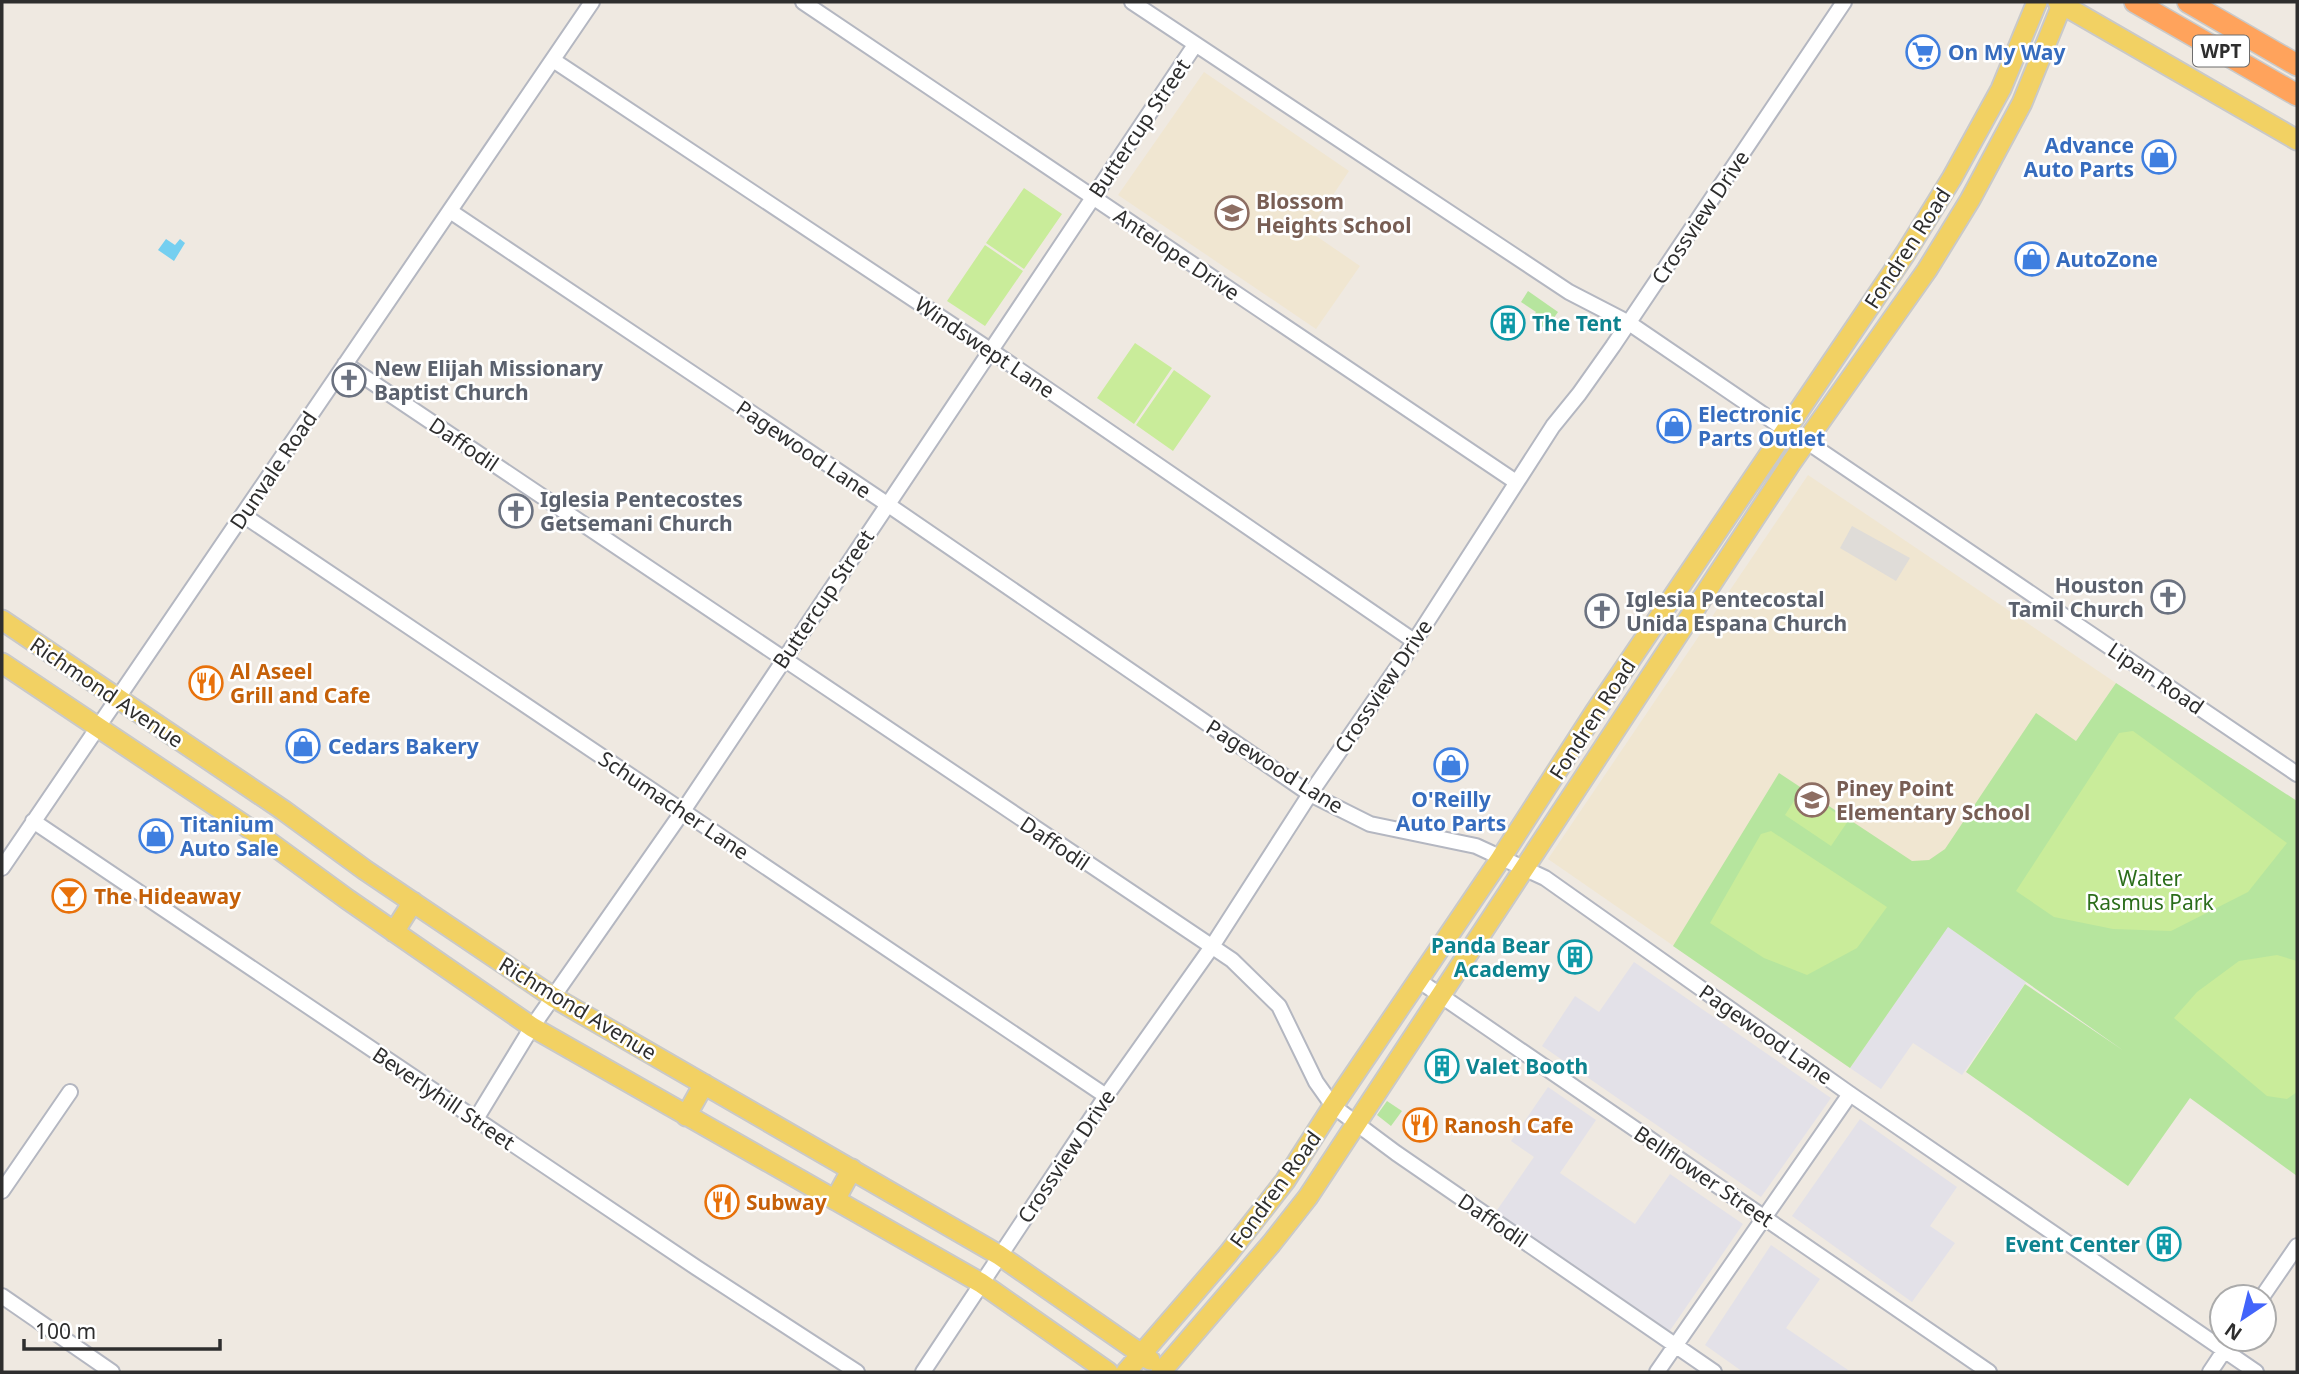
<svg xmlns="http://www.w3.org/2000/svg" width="2299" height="1374" font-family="'Noto Sans',sans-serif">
	<rect width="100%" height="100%" fill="#efe9e1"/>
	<path fill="#e3e1e8" d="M 1947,926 L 2026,982 L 1962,1075 L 1913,1043 L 1881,1089 L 1850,1068 Z
		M 1634,962 L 1831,1098 L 1761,1197 L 1542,1046 L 1575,996 L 1599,1012 Z
		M 1548,1087 L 1596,1120 L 1560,1173 L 1635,1224 L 1670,1174 L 1743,1224 L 1669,1332 L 1495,1213 L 1534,1157 L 1511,1141 Z
		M 1860,1119 L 1957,1187 L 1930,1226 L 1955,1243 L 1912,1302 L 1792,1216 Z
		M 1771,1245 L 1820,1279 L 1786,1328 L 1851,1372 L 1743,1372 L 1705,1345 Z"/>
	<path fill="#f0e6d1" d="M 1204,72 L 1349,171 L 1309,231 L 1360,266 L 1316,329 L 1118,195 Z
		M 1808,475 L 2116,683 L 1850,1068 L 1548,859 Z"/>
	<path fill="#b6e59e" d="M 1528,291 L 1558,312 L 1546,329 L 1531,319 L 1536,312 L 1521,302 Z
		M 2116,683 L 2297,801 L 2297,1176 L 2190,1098 L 2128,1186 L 1966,1072 L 2025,984 L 2124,1051 L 1948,927 L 1850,1068 L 1673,946 L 1779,773 L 1912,861 L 1929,860 L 1945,849 L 2036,713 L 2076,741 Z
		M 1387,1101 L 1402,1111 L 1391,1126 L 1377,1115 Z"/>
	<path fill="#c9ec9a" d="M 1024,188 L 1062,214 L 1024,269 L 986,243 Z
		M 985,245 L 1023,271 L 985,326 L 947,301 Z
		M 1135,343 L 1172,368 L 1134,424 L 1097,398 Z
		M 1174,370 L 1211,396 L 1173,451 L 1136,425 Z
		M 2133,731 L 2287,843 L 2248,892 L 2171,931 L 2113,929 L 2054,917 L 2016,891 L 2119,733 Z
		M 1801,790 L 1848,821 L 1831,846 L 1785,815 Z
		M 1771,831 L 1887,907 L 1857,948 L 1807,975 L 1764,958 L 1710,923 L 1761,834 Z
		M 2277,955 L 2297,961 L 2297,1092 L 2287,1099 L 2267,1096 L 2174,1018 L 2197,992 L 2239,961 Z"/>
	<path fill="#dfdcd8" d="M 1852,526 L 1910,558 L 1896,581 L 1840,548 Z"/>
	<path fill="#75cff0" d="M 166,239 L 175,245 L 180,239 L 185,243 L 174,261 L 158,250 Z"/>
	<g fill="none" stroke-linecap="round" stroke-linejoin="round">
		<defs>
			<path id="minor" d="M 803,2 L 1516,482
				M 1132,2 L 1569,292 L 1629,323 L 1786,430
				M 553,60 L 990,350 L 1414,641
				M 450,211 L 887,504 L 1310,794 L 1370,824 L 1476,846 L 1545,878 L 1850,1094 L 2256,1372
				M 345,364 L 1232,960 L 1279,1006 L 1316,1082 L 1333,1106 L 1396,1153 L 1714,1372
				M 1806,441 L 2297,774
				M 243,515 L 1106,1096
				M 33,821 L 697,1268 L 857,1372
				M 2,868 L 592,2
				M 1418,980 L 1989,1372
				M 476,1119 L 532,1027 L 683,811 L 1195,45
				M 2,1191 L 70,1092
				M 2,1296 L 112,1372
				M 2262,1297 L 2297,1246
				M 923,1372 L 1106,1096 L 1211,948 L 1310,794 L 1403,659 L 1553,426 L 1579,394 L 1613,346 L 1844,2
				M 1657,1372 L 1850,1094
				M 2210,1372 L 2232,1339"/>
			<path id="major" d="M 2058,2 L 2297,140
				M 2,620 L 283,810 L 365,870 L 553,997 L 999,1255 L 1150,1360
				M 2,663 L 265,839 L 347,899 L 532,1027 L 981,1283 L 1108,1372
				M 394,932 L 413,902
				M 686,1116 L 704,1084
				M 835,1200 L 852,1169
				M 1126,1372 L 1228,1254 L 1285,1181 L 1333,1106 L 1501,858 L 1595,712 L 1905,254 L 1952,178 L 2001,89 L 2037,2
				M 1161,1372 L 1271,1244 L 1308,1197 L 1791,463 L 1927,270 L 1970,200 L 2022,103 L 2063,2"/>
			<path id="highway" d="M 2135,2 L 2297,95
				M 2188,2 L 2297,65"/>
		</defs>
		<use href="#minor" stroke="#b4b7c1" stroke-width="18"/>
		<use href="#major" stroke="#c9c9c9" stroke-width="23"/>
		<use href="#highway" stroke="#c9c9c9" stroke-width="24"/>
		<use href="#minor" stroke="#fff" stroke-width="14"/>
		<use href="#major" stroke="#f2d163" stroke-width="19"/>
		<use href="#highway" stroke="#ffa35c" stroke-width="21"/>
	</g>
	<defs>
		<symbol id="supermarket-ring" viewBox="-11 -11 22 22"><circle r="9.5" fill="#fff" stroke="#3f7fe0" stroke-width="1.5"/><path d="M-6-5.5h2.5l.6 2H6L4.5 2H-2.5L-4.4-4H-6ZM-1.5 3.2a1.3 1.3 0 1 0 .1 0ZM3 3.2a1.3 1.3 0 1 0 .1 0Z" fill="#3f7fe0"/></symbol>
		<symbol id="shop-ring" viewBox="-11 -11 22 22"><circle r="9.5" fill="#fff" stroke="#3f7fe0" stroke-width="1.5"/><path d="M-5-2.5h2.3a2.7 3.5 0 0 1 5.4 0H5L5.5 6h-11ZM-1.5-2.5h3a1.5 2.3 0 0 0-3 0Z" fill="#3f7fe0"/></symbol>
		<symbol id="school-ring" viewBox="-11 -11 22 22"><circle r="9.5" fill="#fff" stroke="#8d6e63" stroke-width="1.5"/><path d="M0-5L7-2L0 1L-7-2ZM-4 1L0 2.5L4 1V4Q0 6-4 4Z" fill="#8d6e63"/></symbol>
		<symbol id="building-ring" viewBox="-11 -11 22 22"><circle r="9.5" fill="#fff" stroke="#0f9aa8" stroke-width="1.5"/><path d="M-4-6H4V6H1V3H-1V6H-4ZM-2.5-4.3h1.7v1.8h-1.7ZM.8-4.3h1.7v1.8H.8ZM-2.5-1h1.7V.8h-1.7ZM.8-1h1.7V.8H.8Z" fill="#0f9aa8"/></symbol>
		<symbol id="church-ring" viewBox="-11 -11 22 22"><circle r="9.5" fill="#fff" stroke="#6b7280" stroke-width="1.5"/><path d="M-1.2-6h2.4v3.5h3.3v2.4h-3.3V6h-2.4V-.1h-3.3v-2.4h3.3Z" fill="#6b7280"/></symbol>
		<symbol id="restaurant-ring" viewBox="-11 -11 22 22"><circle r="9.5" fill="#fff" stroke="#e8710a" stroke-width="1.5"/><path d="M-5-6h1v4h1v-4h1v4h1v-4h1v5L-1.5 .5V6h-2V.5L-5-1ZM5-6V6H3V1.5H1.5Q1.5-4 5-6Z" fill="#e8710a"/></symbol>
		<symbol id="bar-ring" viewBox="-11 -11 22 22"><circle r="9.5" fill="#fff" stroke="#e8710a" stroke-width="1.5"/><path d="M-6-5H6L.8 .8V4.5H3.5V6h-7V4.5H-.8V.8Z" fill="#e8710a"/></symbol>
	</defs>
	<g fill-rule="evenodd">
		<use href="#supermarket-ring" x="1904" y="33" width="38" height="38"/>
		<use href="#shop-ring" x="2140" y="138" width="38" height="38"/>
		<use href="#school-ring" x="1213" y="194" width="38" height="38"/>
		<use href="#shop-ring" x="2013" y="240" width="38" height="38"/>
		<use href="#building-ring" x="1489" y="304" width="38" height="38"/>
		<use href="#church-ring" x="330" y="361" width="38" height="38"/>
		<use href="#shop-ring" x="1655" y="407" width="38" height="38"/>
		<use href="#church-ring" x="497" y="492" width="38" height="38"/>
		<use href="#church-ring" x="2149" y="578" width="38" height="38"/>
		<use href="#church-ring" x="1583" y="592" width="38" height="38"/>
		<use href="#restaurant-ring" x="187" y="664" width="38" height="38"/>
		<use href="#shop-ring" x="284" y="727" width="38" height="38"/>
		<use href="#shop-ring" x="1432" y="746" width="38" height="38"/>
		<use href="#school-ring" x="1793" y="781" width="38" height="38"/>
		<use href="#shop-ring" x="137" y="817" width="38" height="38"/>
		<use href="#bar-ring" x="50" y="877" width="38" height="38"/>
		<use href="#building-ring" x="1556" y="938" width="38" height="38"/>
		<use href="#building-ring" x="1423" y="1047" width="38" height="38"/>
		<use href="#restaurant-ring" x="1401" y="1106" width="38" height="38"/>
		<use href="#restaurant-ring" x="703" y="1183" width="38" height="38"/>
		<use href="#building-ring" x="2145" y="1225" width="38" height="38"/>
	</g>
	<g text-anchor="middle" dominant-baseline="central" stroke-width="5" stroke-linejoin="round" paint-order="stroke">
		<rect fill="#fff" stroke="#6d6d6d" stroke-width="2" x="2193" y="35.5" width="56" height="31" rx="5"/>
		<g font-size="19" font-weight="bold" fill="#2e2e2e">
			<text x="2221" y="51">WPT</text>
		</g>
		<g font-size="21" font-weight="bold" fill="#366cbe" stroke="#fff" text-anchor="start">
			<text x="1948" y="52">On My Way</text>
			<text x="2134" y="145" text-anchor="end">Advance<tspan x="2134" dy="24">Auto Parts</tspan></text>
			<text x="2056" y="259">AutoZone</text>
			<text x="1698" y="414">Electronic<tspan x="1698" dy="24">Parts Outlet</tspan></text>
			<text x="328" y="746">Cedars Bakery</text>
			<text x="1451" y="799" text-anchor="middle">O'Reilly<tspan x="1451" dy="24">Auto Parts</tspan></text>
			<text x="180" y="824">Titanium<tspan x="180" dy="24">Auto Sale</tspan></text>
		</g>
		<g font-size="21" fill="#2e2e2e" stroke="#fff">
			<text transform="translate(1139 128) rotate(-56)">Buttercup Street</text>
			<text transform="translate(1700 217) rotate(-56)">Crossview Drive</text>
			<text transform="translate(1907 248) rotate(-57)">Fondren Road</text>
			<text transform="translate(1177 254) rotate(34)">Antelope Drive</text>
			<text transform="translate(985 347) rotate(34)">Windswept Lane</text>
			<text transform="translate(464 444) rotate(34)">Daffodil</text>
			<text transform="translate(804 449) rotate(34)">Pagewood Lane</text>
			<text transform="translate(273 470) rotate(-56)">Dunvale Road</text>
			<text transform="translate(823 599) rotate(-56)">Buttercup Street</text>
			<text transform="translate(2156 678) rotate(34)">Lipan Road</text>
			<text transform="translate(1383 686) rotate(-56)">Crossview Drive</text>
			<text transform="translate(107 692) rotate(34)">Richmond Avenue</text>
			<text transform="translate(1592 719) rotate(-57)">Fondren Road</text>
			<text transform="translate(1275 766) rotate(32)">Pagewood Lane</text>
			<text transform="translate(674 805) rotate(34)">Schumacher Lane</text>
			<text transform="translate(1055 843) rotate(34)">Daffodil</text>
			<text transform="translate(578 1008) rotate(31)">Richmond Avenue</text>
			<text transform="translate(1766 1034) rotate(35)">Pagewood Lane</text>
			<text transform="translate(444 1098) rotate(34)">Beverlyhill Street</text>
			<text transform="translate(1066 1156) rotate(-56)">Crossview Drive</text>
			<text transform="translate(1704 1176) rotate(34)">Bellflower Street</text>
			<text transform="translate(1275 1189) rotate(-54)">Fondren Road</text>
			<text transform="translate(1493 1220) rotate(34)">Daffodil</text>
		</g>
		<g font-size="21" font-weight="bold" fill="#785e54" stroke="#fff" text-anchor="start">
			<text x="1256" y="201">Blossom<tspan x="1256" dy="24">Heights School</tspan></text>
			<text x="1836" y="788">Piney Point<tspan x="1836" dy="24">Elementary School</tspan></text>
		</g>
		<g font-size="21" font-weight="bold" fill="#0d838f" stroke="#fff" text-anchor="start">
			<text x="1532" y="323">The Tent</text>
			<text x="1550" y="945" text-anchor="end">Panda Bear<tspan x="1550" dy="24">Academy</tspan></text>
			<text x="1466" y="1066">Valet Booth</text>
			<text x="2140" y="1244" text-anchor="end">Event Center</text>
		</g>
		<g font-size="21" font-weight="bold" fill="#5b616d" stroke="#fff" text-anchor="start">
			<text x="374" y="368">New Elijah Missionary<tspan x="374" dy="24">Baptist Church</tspan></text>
			<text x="540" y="499">Iglesia Pentecostes<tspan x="540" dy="24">Getsemani Church</tspan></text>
			<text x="2144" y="585" text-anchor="end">Houston<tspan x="2144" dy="24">Tamil Church</tspan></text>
			<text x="1626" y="599">Iglesia Pentecostal<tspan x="1626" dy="24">Unida Espana Church</tspan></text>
		</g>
		<g font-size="21" font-weight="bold" fill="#c56008" stroke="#fff" text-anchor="start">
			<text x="230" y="671">Al Aseel<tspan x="230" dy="24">Grill and Cafe</tspan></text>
			<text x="94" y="896">The Hideaway</text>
			<text x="1444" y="1125">Ranosh Cafe</text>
			<text x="746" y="1202">Subway</text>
		</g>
		<g font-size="21" fill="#2c6e1b" stroke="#fff">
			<text x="2150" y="878">Walter<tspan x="2150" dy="24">Rasmus Park</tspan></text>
		</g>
	</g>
	<rect width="2299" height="1374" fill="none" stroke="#2e2e2e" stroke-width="7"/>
	<g transform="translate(2243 1318) rotate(215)"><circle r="33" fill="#ffffff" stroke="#ababab" stroke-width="2"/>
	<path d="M0-5L12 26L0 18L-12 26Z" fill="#4264fb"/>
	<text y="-10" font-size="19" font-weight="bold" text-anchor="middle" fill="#2e2e2e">N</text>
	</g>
	<path d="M24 1339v10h196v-10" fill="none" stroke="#2e2e2e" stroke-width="3.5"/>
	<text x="35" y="1339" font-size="21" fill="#2e2e2e" stroke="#ffffff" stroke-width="5" paint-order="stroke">100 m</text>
</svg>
